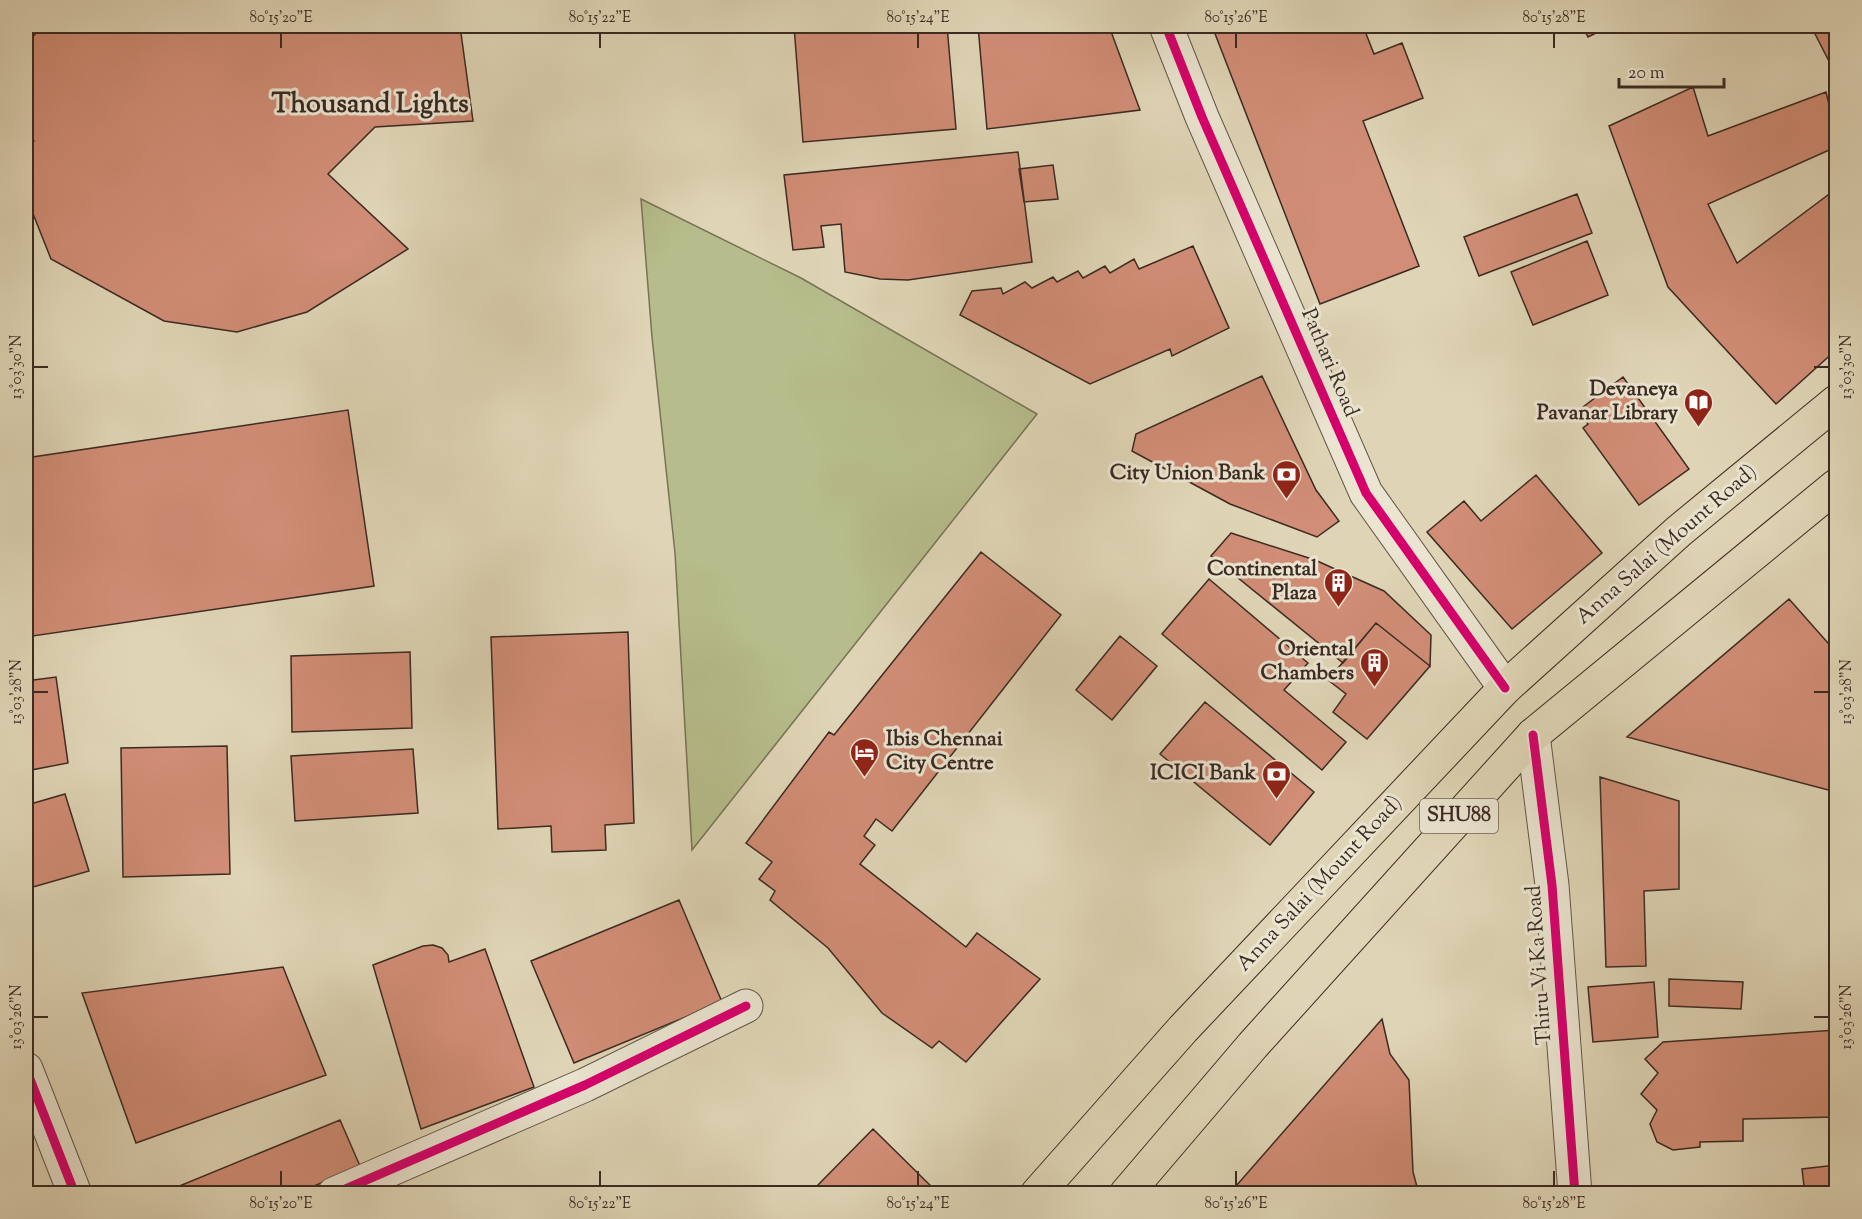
<svg xmlns="http://www.w3.org/2000/svg" width="1862" height="1219" font-family="'Sorts Mill Goudy',serif">
	<rect width="100%" height="100%" fill="#dfd5b6"/>
	<filter id="stains"><feTurbulence type="fractalNoise" baseFrequency=".00333" numOctaves="4"/><feColorMatrix values="0 0 0 0 .2 0 0 0 0 .09 0 0 0 0 .02 0 0 0 .5 -.17"/></filter>
	<radialGradient id="worn" r=".72"><stop offset=".6" stop-color="#630" stop-opacity="0"/><stop offset="1" stop-color="#630" stop-opacity=".3"/></radialGradient>
	<path fill="#b6bc8b" stroke="#787357" stroke-width="1.5" d="M 641,199 L 801,278 L 1037,414 L 692,850 L 675,553 L 652,337 Z"/>
	<path fill="#d18d76" stroke="#3b2a23" stroke-width="1.5" d="M 43,26 L 460,26 L 473,121 L 375,127 L 328,174 L 408,249 L 307,312 L 237,332 L 164,321 L 51,259 L 26,196 L 26,155 L 34,141 L 26,133 L 26,44 Z
		M 794,26 L 947,26 L 956,129 L 803,142 Z
		M 978,26 L 1109,26 L 1140,110 L 987,129 Z
		M 1212,26 L 1363,26 L 1374,54 L 1402,43 L 1423,98 L 1363,121 L 1419,266 L 1320,304 Z
		M 1582,26 L 1610,26 L 1588,37 Z
		M 1811,26 L 1836,26 L 1836,75 Z
		M 1693,87 L 1708,136 L 1826,92 L 1836,133 L 1836,147 L 1708,204 L 1737,263 L 1836,189 L 1836,350 L 1776,404 L 1668,287 L 1609,126 Z
		M 1018,152 L 1032,262 L 908,280 L 880,279 L 845,272 L 841,224 L 821,226 L 824,247 L 793,250 L 784,175 Z
		M 1053,165 L 1058,199 L 1024,202 L 1019,169 Z
		M 1577,194 L 1592,233 L 1479,276 L 1464,237 Z
		M 1587,241 L 1608,295 L 1533,325 L 1511,272 Z
		M 1193,246 L 1229,328 L 1172,356 L 1170,349 L 1090,384 L 960,315 L 972,291 L 1001,288 L 1003,294 L 1025,282 L 1032,288 L 1053,277 L 1057,282 L 1078,271 L 1083,278 L 1105,266 L 1110,273 L 1134,259 L 1139,269 Z
		M 1262,376 L 1316,490 L 1339,521 L 1317,537 L 1230,504 L 1132,451 L 1136,434 Z
		M 1623,377 L 1689,469 L 1639,505 L 1583,428 L 1588,424 L 1579,410 Z
		M 348,410 L 374,586 L 26,637 L 26,458 Z
		M 1536,475 L 1602,553 L 1512,629 L 1427,532 L 1464,501 L 1481,521 Z
		M 1231,533 L 1315,560 L 1384,591 L 1431,635 L 1430,666 L 1376,623 L 1343,663 L 1211,556 Z
		M 981,552 L 1061,615 L 892,831 L 876,819 L 864,836 L 875,845 L 860,864 L 966,947 L 977,933 L 1040,979 L 966,1062 L 939,1041 L 932,1048 L 882,1013 L 828,948 L 770,900 L 775,891 L 759,879 L 772,862 L 746,843 L 829,732 L 834,735 Z
		M 1209,579 L 1308,663 L 1284,690 L 1346,742 L 1322,770 L 1162,634 Z
		M 1789,599 L 1836,652 L 1836,792 L 1627,737 Z
		M 1376,623 L 1430,666 L 1367,739 L 1333,712 L 1346,694 L 1328,680 Z
		M 628,632 L 634,823 L 605,825 L 606,850 L 552,852 L 551,826 L 498,829 L 491,637 Z
		M 1120,636 L 1157,666 L 1112,720 L 1076,690 Z
		M 410,652 L 412,728 L 292,732 L 291,656 Z
		M 56,677 L 68,763 L 26,771 L 26,681 Z
		M 1205,702 L 1314,792 L 1270,845 L 1160,754 Z
		M 227,746 L 230,874 L 123,877 L 121,748 Z
		M 413,749 L 418,813 L 295,821 L 291,756 Z
		M 1600,777 L 1679,801 L 1679,889 L 1644,891 L 1646,966 L 1606,967 Z
		M 65,794 L 89,871 L 26,889 L 26,825 L 32,823 L 27,805 Z
		M 679,900 L 722,1002 L 574,1063 L 531,961 Z
		M 433,945 L 442,948 L 448,955 L 449,962 L 485,949 L 534,1087 L 421,1129 L 373,965 L 423,946 Z
		M 283,967 L 326,1075 L 136,1143 L 82,993 Z
		M 1669,979 L 1743,982 L 1741,1009 L 1669,1006 Z
		M 1654,982 L 1658,1037 L 1593,1042 L 1588,987 Z
		M 1382,1019 L 1390,1054 L 1409,1080 L 1413,1172 L 1419,1194 L 1229,1194 Z
		M 1836,1030 L 1836,1117 L 1743,1119 L 1743,1141 L 1700,1142 L 1700,1147 L 1673,1150 L 1657,1142 L 1650,1124 L 1657,1110 L 1641,1094 L 1658,1073 L 1645,1059 L 1663,1042 Z
		M 340,1120 L 360,1166 L 296,1194 L 160,1194 Z
		M 873,1129 L 939,1194 L 822,1194 L 816,1187 Z
		M 1836,1165 L 1836,1194 L 1805,1194 L 1802,1169 Z
		M 1717,1187 L 1718,1194 L 1673,1194 Z"/>
	<g fill="none" stroke-linecap="round" stroke-linejoin="round">
		<defs>
			<path id="minor" d="M 1166,26 L 1202,117 L 1366,493 L 1505,688
				M 1533,735 L 1552,885 L 1575,1194
				M 26,1069 L 75,1194
				M 334,1194 L 585,1085 L 746,1006"/>
			<path id="major" d="M 1037,1194 L 1183,1029 L 1505,688 L 1679,531 L 1836,402
				M 1126,1194 L 1253,1045 L 1533,735 L 1836,486"/>
		</defs>
		<use href="#minor" stroke="#645548" stroke-width="35"/>
		<use href="#major" stroke="#3b2a23" stroke-width="35"/>
		<use href="#minor" stroke="#eae4d0" stroke-width="33"/>
		<use href="#major" stroke="#dfd5b6" stroke-width="33"/>
		<defs>
			<path id="cycleway" d="M 1166,26 L 1202,117 L 1366,493 L 1505,688
				M 1533,735 L 1552,885 L 1575,1194
				M 26,1069 L 75,1194
				M 334,1194 L 585,1085 L 746,1006"/>
		</defs>
		<use href="#cycleway" stroke="#eae4d0" stroke-width="13"/>
		<use href="#cycleway" stroke="#d6006c" stroke-width="9"/>
	</g>
	<path fill="none" stroke="#3b2a23" stroke-width="2" d="M 281,33 L 281,48M 600,33 L 600,48M 918,33 L 918,48M 1236,33 L 1236,48M 1554,33 L 1554,48M 33,367 L 48,367M 1814,367 L 1829,367M 33,692 L 48,692M 1814,692 L 1829,692M 33,1017 L 48,1017M 1814,1017 L 1829,1017M 281,1171 L 281,1186M 600,1171 L 600,1186M 918,1171 L 918,1186M 1236,1171 L 1236,1186M 1554,1171 L 1554,1186"/>
	<defs>
		<symbol id="library-pin" viewBox="-11 -11 22 30"><path d="M0 17L-7.5 6A9.5 9.5 0 1 1 7.5 6Z" fill="#8f2418" stroke="#eae4d0"/><path d="M-6-4Q-3-5.5-.7-3.5V5Q-3 3-6 4ZM6-4Q3-5.5 .7-3.5V5Q3 3 6 4Z" fill="#fff"/></symbol>
		<symbol id="bank-pin" viewBox="-11 -11 22 30"><path d="M0 17L-7.5 6A9.5 9.5 0 1 1 7.5 6Z" fill="#8f2418" stroke="#eae4d0"/><path d="M-6-4H6V4H-6ZM0-2.3a2.3 2.3 0 1 0 0 4.6a2.3 2.3 0 1 0 0-4.6Z" fill="#fff"/></symbol>
		<symbol id="building-pin" viewBox="-11 -11 22 30"><path d="M0 17L-7.5 6A9.5 9.5 0 1 1 7.5 6Z" fill="#8f2418" stroke="#eae4d0"/><path d="M-4-6H4V6H1V3H-1V6H-4ZM-2.5-4.3h1.7v1.8h-1.7ZM.8-4.3h1.7v1.8H.8ZM-2.5-1h1.7V.8h-1.7ZM.8-1h1.7V.8H.8Z" fill="#fff"/></symbol>
		<symbol id="hotel-pin" viewBox="-11 -11 22 30"><path d="M0 17L-7.5 6A9.5 9.5 0 1 1 7.5 6Z" fill="#8f2418" stroke="#eae4d0"/><path d="M-6-4.5h1.5V1H6V5H4.5V3h-9V5H-6ZM-4 0a1.8 1.8 0 1 1 3.6 0ZM.5 0V-2.5h3Q6-2.5 6 0Z" fill="#fff"/></symbol>
	</defs>
	<g fill-rule="evenodd">
		<use href="#library-pin" x="1682" y="386" width="33" height="45"/>
		<use href="#bank-pin" x="1270" y="458" width="33" height="45"/>
		<use href="#building-pin" x="1322" y="566" width="33" height="45"/>
		<use href="#building-pin" x="1358" y="646" width="33" height="45"/>
		<use href="#hotel-pin" x="848" y="736" width="33" height="45"/>
		<use href="#bank-pin" x="1260" y="758" width="33" height="45"/>
	</g>
	<g text-anchor="middle" dominant-baseline="central" stroke-width="6" stroke-linejoin="round" paint-order="stroke">
		<rect fill="#eae4d0" stroke="#706257" stroke-width="1.5" x="1420" y="799" width="78" height="34" rx="4.5"/>
		<g font-size="20" font-weight="bold" fill="#3b2a23">
			<text x="1459" y="816">SHU88</text>
		</g>
		<g font-size="21" fill="#3b2a23" stroke="#eae4d0">
			<text transform="translate(1329 363) rotate(67)">Pathari Road</text>
			<text transform="translate(1667 545) rotate(-41)">Anna Salai (Mount Road)</text>
			<text transform="translate(1320 884) rotate(-47)">Anna Salai (Mount Road)</text>
			<text transform="translate(1540 965) rotate(-94)">Thiru Vi Ka Road</text>
		</g>
		<g font-size="21" font-weight="bold" fill="#3b2a23" stroke="#eae4d0" text-anchor="end">
			<text x="1678" y="390">Devaneya<tspan x="1678" dy="24">Pavanar Library</tspan></text>
			<text x="1265" y="474">City Union Bank</text>
			<text x="1317" y="570">Continental<tspan x="1317" dy="24">Plaza</tspan></text>
			<text x="1354" y="650">Oriental<tspan x="1354" dy="24">Chambers</tspan></text>
			<text x="886" y="740" text-anchor="start">Ibis Chennai<tspan x="886" dy="24">City Centre</tspan></text>
			<text x="1256" y="774">ICICI Bank</text>
		</g>
		<g font-size="27" font-weight="bold" fill="#3b2a23" stroke="#eae4d0">
			<text x="370" y="105">Thousand Lights</text>
		</g>
	</g>
	<rect width="1862" height="1219" fill="none" stroke="#dfd5b6" stroke-width="66"/>
	<path d="M1619 78v9h105v-9" fill="none" stroke="#3b2a23" stroke-width="3"/>
	<text x="1628" y="78" font-size="18" fill="#3b2a23" stroke="#eae4d0" stroke-width="4.5" paint-order="stroke">20 m</text>
	<rect x="33" y="33" width="1796" height="1153" fill="none" stroke="#3b2a23" stroke-width="2"/>
	<g font-size="15" text-anchor="middle" fill="#3b2a23">
		<text x="281" y="22">80°15'20"E</text>
		<text x="600" y="22">80°15'22"E</text>
		<text x="918" y="22">80°15'24"E</text>
		<text x="1236" y="22">80°15'26"E</text>
		<text x="1554" y="22">80°15'28"E</text>
		<text transform="translate(16 367) rotate(-90)" y="5">13°03'30"N</text>
		<text transform="translate(1846 367) rotate(-90)" y="5">13°03'30"N</text>
		<text transform="translate(16 692) rotate(-90)" y="5">13°03'28"N</text>
		<text transform="translate(1846 692) rotate(-90)" y="5">13°03'28"N</text>
		<text transform="translate(16 1017) rotate(-90)" y="5">13°03'26"N</text>
		<text transform="translate(1846 1017) rotate(-90)" y="5">13°03'26"N</text>
		<text x="281" y="1208">80°15'20"E</text>
		<text x="600" y="1208">80°15'22"E</text>
		<text x="918" y="1208">80°15'24"E</text>
		<text x="1236" y="1208">80°15'26"E</text>
		<text x="1554" y="1208">80°15'28"E</text>
	</g>
	<rect width="100%" height="100%" filter="url(#stains)"/>
	<rect width="100%" height="100%" fill="url(#worn)"/>
</svg>
